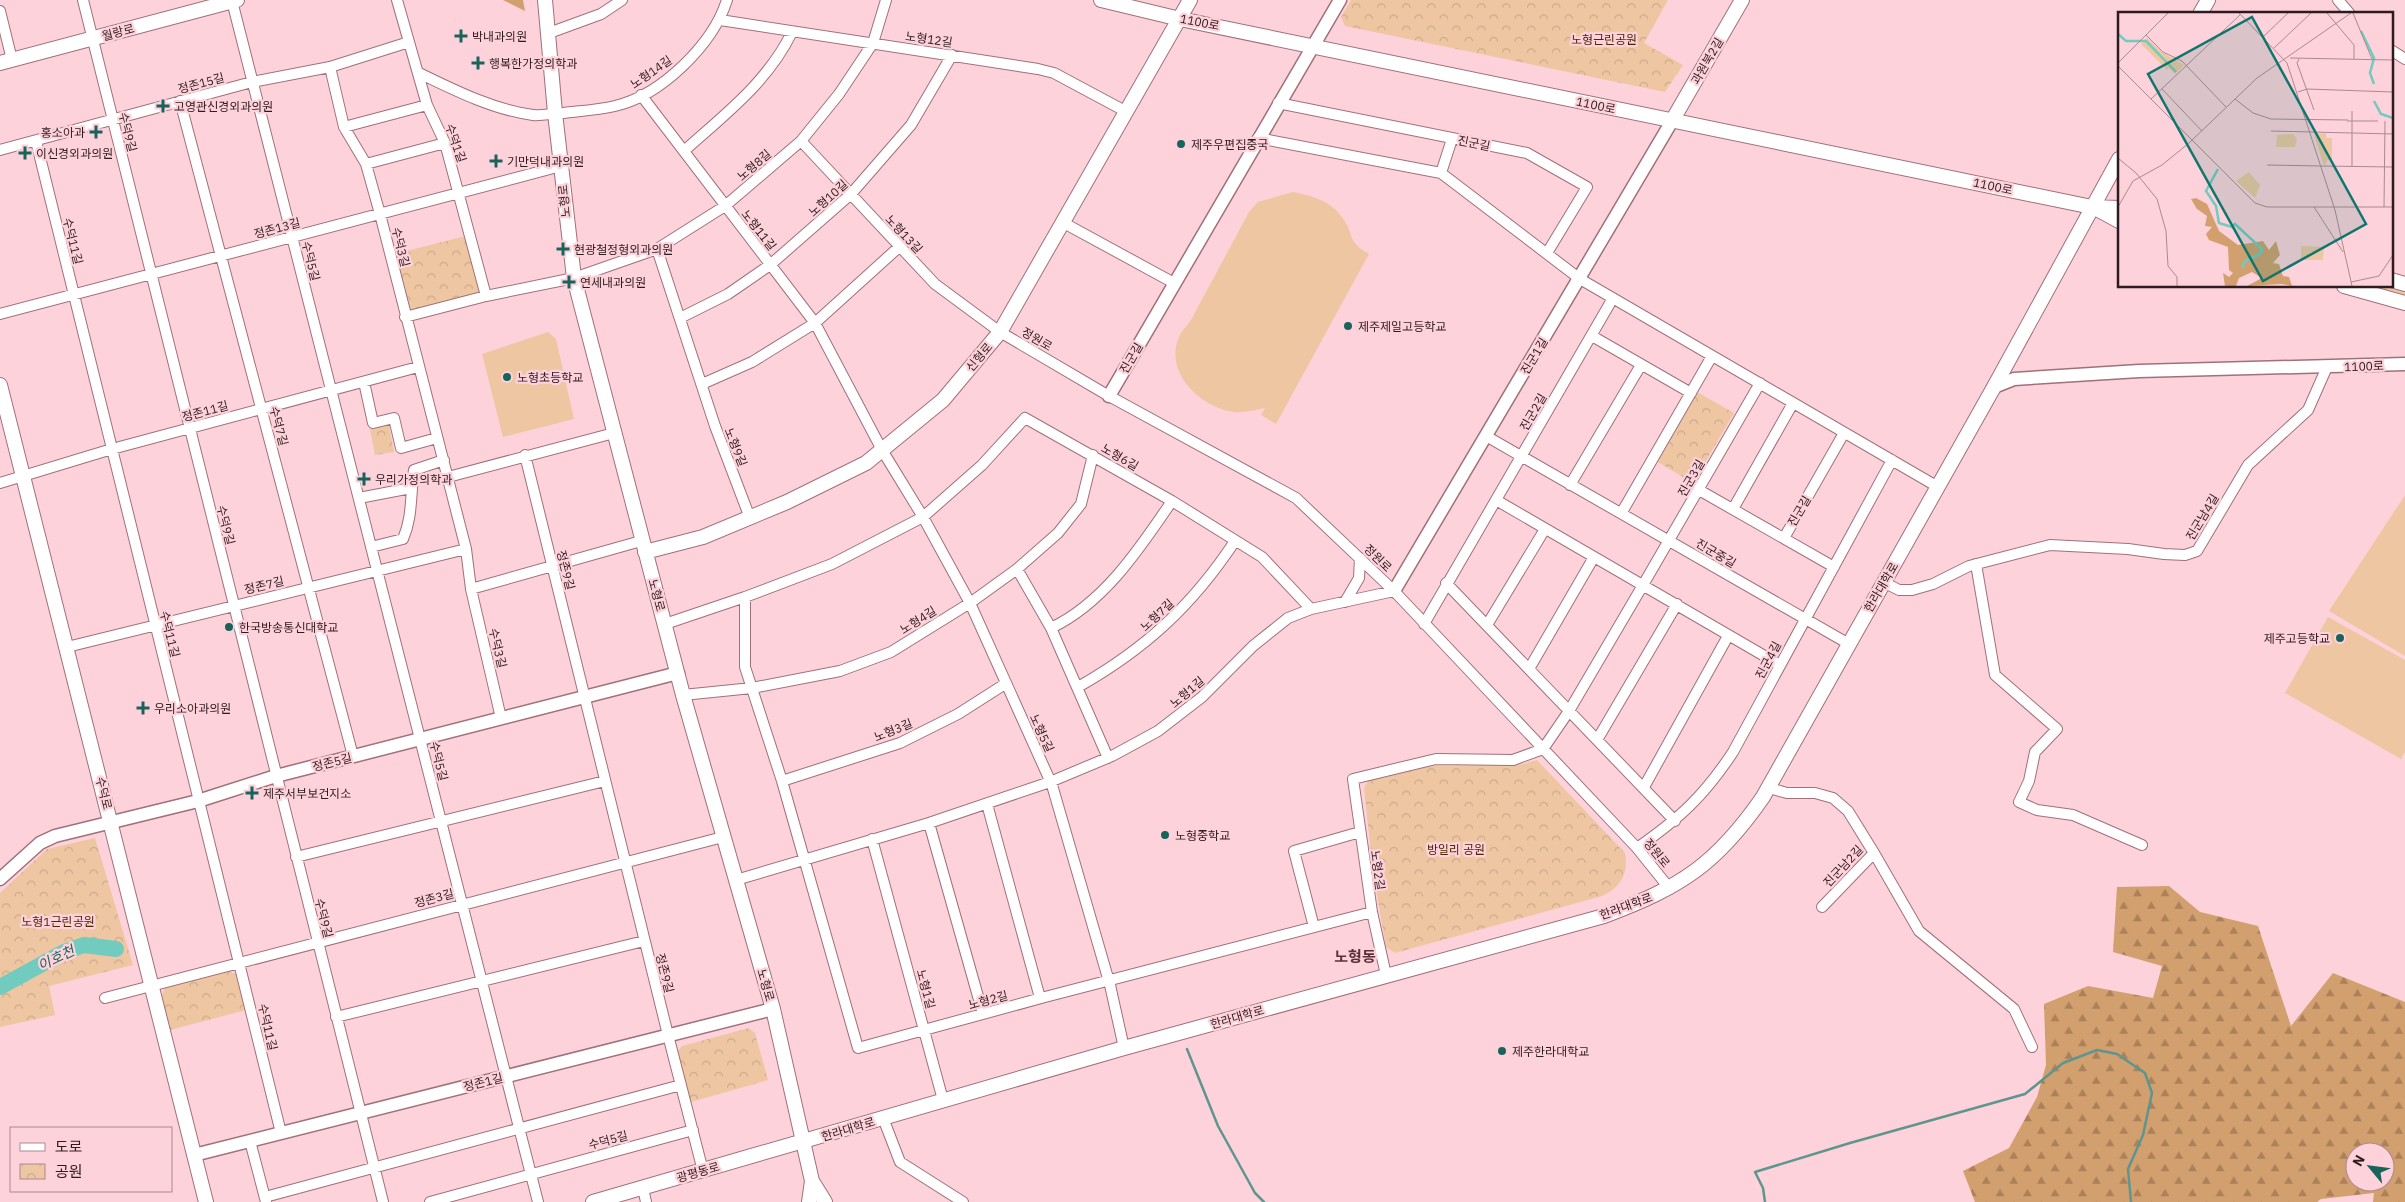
<svg xmlns="http://www.w3.org/2000/svg" width="2405" height="1202" font-family="'IBM Plex Sans','Noto Sans KR',sans-serif">
	<defs>
		<pattern id="forest-firs" width="22" height="20" patternUnits="userSpaceOnUse" patternTransform="scale(1.25)"><rect width="22" height="20" fill="#d29f6e"/><path d="M5 1l3.5 6h-7zM16 11l3.5 6h-7z" fill="#ab815a"/></pattern>
		<pattern id="park-crowns" width="20" height="18" patternUnits="userSpaceOnUse" patternTransform="scale(1.25)"><rect width="20" height="18" fill="#eec6a2"/><path d="M2 6a3 3 0 1 1 6 0M12 15a3 3 0 1 1 6 0" fill="none" stroke="#ccaa8b"/></pattern>
	</defs>
	<rect width="100%" height="100%" fill="#fed2db"/>
	<path fill="#eec6a2" d="M 1293,192 C 1312,196 1331,201 1342,217 C 1356,236 1345,240 1369,254 L 1276,424 L 1261,415 L 1265,408 C 1255,410 1245,413 1234,412 C 1200,408 1162,371 1180,335 C 1182,330 1188,325 1191,320 L 1249,212 L 1258,202 Z
		M 2366,286 L 2384,286 L 2405,292 L 2405,297 Z
		M 548,332 L 556,339 L 574,419 L 503,437 L 482,354 Z
		M 2405,495 L 2405,656 L 2329,611 Z
		M 2328,617 L 2405,660 L 2405,752 L 2401,759 L 2285,693 Z"/>
	<path fill="url(#forest-firs)" fill-rule="evenodd" d="M 503,0 L 523,0 L 525,11 Z
		M 2169,886 L 2200,912 L 2258,926 L 2291,1026 L 2333,973 L 2405,1002 L 2405,1202 L 2373,1202 L 2374,1193 L 2321,1199 L 2317,1202 L 1975,1202 L 1963,1171 L 2009,1148 L 2037,1097 L 2046,1065 L 2044,1004 L 2088,986 L 2153,998 L 2162,966 L 2113,952 L 2117,887 ZM 2355,1152 L 2385,1152 L 2385,1182 L 2355,1182 Z"/>
	<path fill="url(#park-crowns)" d="M 1351,0 L 1668,0 L 1644,43 L 1683,65 L 1665,92 L 1345,26 L 1341,17 Z
		M 470,235 L 486,296 L 405,317 L 390,255 Z
		M 1697,392 L 1734,413 L 1693,483 L 1656,461 Z
		M 389,425 L 394,452 L 375,455 L 370,429 Z
		M 1537,760 L 1625,853 C 1629,874 1620,888 1602,896 L 1395,953 L 1386,947 L 1373,872 L 1364,788 L 1370,778 L 1432,766 L 1519,765 Z
		M 95,838 L 133,965 L 49,986 L 55,1015 L 0,1027 L 0,893 L 47,849 Z
		M 229,971 L 237,975 L 246,1010 L 170,1030 L 161,996 L 165,988 Z
		M 749,1028 L 755,1033 L 768,1080 L 691,1102 L 677,1052 L 682,1046 Z"/>
	<g fill="none" stroke-linecap="round" stroke-linejoin="round">
		<path stroke="#5d968e" stroke-width="2.5" d="M 1187,1049 L 1218,1126 L 1255,1193 L 1264,1202
			M 1765,1202 L 1763,1188 L 1755,1172 L 1850,1143 L 2025,1094 L 2063,1063 L 2097,1050 L 2117,1054 L 2145,1073 L 2152,1093 L 2143,1135 L 2128,1169 L 2131,1202"/>
		<path stroke="#71cbbe" stroke-width="16" d="M 0,987 L 64,952 L 84,945 L 116,949"/>
		<defs>
			<path id="minor" d="M 83,0 L 383,1202
				M 397,0 L 427,105 L 445,143 L 486,296
				M 2338,0 L 2350,14
				M 232,1 L 538,1202
				M 0,11 L 12,60
				M 720,20 L 1038,69 L 1054,73 L 1125,111
				M 549,33 L 601,14 L 622,0
				M 2391,50 L 2405,59
				M 330,67 L 344,127 L 366,164 L 380,214 L 466,549 L 471,589 L 501,718
				M 419,73 C 454,90 494,110 533,115 C 542,116 553,113 563,113 C 580,111 598,110 615,106 C 662,95 713,44 727,0
				M 641,95 L 815,323 L 882,450 L 923,517 L 970,603 L 1052,785 L 1110,985 L 1124,1048
				M 180,101 L 353,756
				M 1278,103 L 1527,153 L 1587,187 L 1547,253
				M 344,127 L 427,105
				M 1258,138 L 1441,173 L 1580,279 L 1938,487
				M 36,141 L 281,1133
				M 801,141 L 935,284 L 1000,332 L 1109,396 L 1296,498 L 1394,591 L 1637,848 L 1670,889
				M 0,150 L 252,82 L 330,67 L 409,42
				M 684,151 C 724,115 768,82 792,32
				M 366,164 L 445,143
				M 1441,173 L 1452,139
				M 1062,222 L 1174,283
				M 657,249 L 715,426 L 750,518
				M 0,314 L 561,166
				M 405,317 L 486,296 L 574,278 L 657,249 L 725,206 L 801,141 L 839,94 L 873,43 L 886,0
				M 680,318 L 728,294 L 770,265 L 851,194 L 911,125 L 952,55
				M 1592,336 L 1691,393
				M 364,382 L 373,423 L 394,418 L 401,448 L 437,438
				M 702,384 L 752,362 L 815,323 L 899,247
				M 1486,436 L 1849,644
				M 525,455 L 668,1035 L 703,1171
				M 448,477 L 614,433
				M 0,483 L 112,449 L 418,367
				M 1570,485 L 1641,365
				M 1699,490 L 1834,567
				M 359,498 L 411,488
				M 1496,500 L 1780,665
				M 1733,509 L 1793,403
				M 1622,512 L 1712,356
				M 1784,538 L 1844,433
				M 371,547 L 403,539 C 413,516 410,495 414,470 L 444,460
				M 1976,564 L 1995,675 L 2057,729 L 2035,752 L 2029,781 L 2019,802 L 2037,810 L 2073,815 L 2142,845
				M 1017,569 L 1051,628 L 1108,758
				M 1446,583 L 1675,821
				M 1885,583 L 1899,590 L 1912,590 L 1933,584 L 1969,566 L 2050,545 L 2128,549 L 2164,554 L 2185,555 L 2197,551 L 2248,465 L 2308,410 L 2327,367
				M 471,589 L 641,541
				M 745,597 L 745,667 L 782,781 L 858,1048 L 1045,997 L 1372,912
				M 1345,602 L 1359,578 L 1360,558
				M 665,624 L 745,597 L 832,564 L 923,517 L 982,465 L 1025,418 L 1172,501 L 1262,557 L 1311,609
				M 1424,624 L 1613,298
				M 1487,625 L 1545,529
				M 1051,628 C 1104,603 1140,548 1172,501
				M 67,647 L 466,549
				M 1529,669 L 1594,557
				M 1078,687 C 1145,649 1192,606 1235,541
				M 683,695 L 752,688 L 840,671 L 891,652 L 970,603 L 1017,569 L 1058,533 L 1081,504 L 1093,455
				M 1597,740 L 1677,604
				M 782,781 L 900,743 L 958,714 L 1005,684
				M 1644,787 L 1728,636
				M 1769,788 L 1787,793 L 1815,793 L 1833,798 L 1848,811 L 1874,853 L 1822,907
				M 987,804 L 1040,998
				M 929,823 L 983,1014
				M 872,839 L 943,1100
				M 1637,848 C 1680,818 1704,796 1733,752 L 1892,460
				M 1874,853 L 1919,931 L 2014,1009 L 2032,1047
				M 296,857 L 605,781
				M 736,880 L 929,823 L 1050,782 L 1112,756 L 1158,731 L 1202,697 L 1253,646 L 1288,618 L 1311,609 L 1394,591
				M 1314,927 L 1294,851 L 1360,832
				M 1386,975 L 1372,912 L 1353,779 L 1436,759 L 1513,760 L 1543,749 L 1569,711 L 1643,585 L 1760,383
				M 105,998 L 723,837
				M 336,1017 L 644,941
				M 883,1118 L 900,1162 L 963,1202
				M 250,1141 L 266,1202
				M 643,1188 L 646,1202
				M 265,1197 L 681,1085
				M 430,1202 L 693,1130"/>
			<path id="tertiary" d="M 1994,387 L 2014,379 L 2139,371 L 2405,364
				M 1109,396 L 1340,0
				M 1394,591 L 1672,121
				M 0,879 L 40,843 L 55,836 L 198,801 L 276,776 L 678,673
				M 194,1155 L 773,1009"/>
			<path id="secondary" d="M 545,0 L 555,113 L 574,278 L 683,695 L 773,1009 L 812,1181 L 825,1202
				M 1101,0 L 1180,19 L 2092,207 L 2119,208
				M 2200,14 L 2208,0
				M 0,63 L 237,0
				M 1672,121 L 1742,0
				M 2095,208 L 2119,221
				M 2391,280 L 2405,284
				M 2344,286 L 2405,303
				M 0,385 L 206,1202
				M 645,552 L 703,537 L 787,502 L 866,463 L 943,400 L 1000,332 L 1190,0
				M 593,1202 L 1124,1048 L 1604,916 C 1681,887 1716,865 1763,797 L 1994,387 L 2119,159
				M 809,1202 L 812,1181"/>
		</defs>
		<use href="#minor" stroke="#a0707b" stroke-width="12"/>
		<use href="#tertiary" stroke="#a0707b" stroke-width="15"/>
		<use href="#secondary" stroke="#a0707b" stroke-width="16"/>
		<use href="#minor" stroke="#fff" stroke-width="10"/>
		<use href="#tertiary" stroke="#fff" stroke-width="12"/>
		<use href="#secondary" stroke="#fff" stroke-width="14"/>
	</g>
	<g fill="#18635b" stroke="#fed2db" stroke-width="2">
		<path d="M458.5 28.5h5v5h5v5h-5v5h-5v-5h-5v-5h5z"/>
		<path d="M475.5 55.5h5v5h5v5h-5v5h-5v-5h-5v-5h5z"/>
		<path d="M160.5 98.5h5v5h5v5h-5v5h-5v-5h-5v-5h5z"/>
		<path d="M93.5 124.5h5v5h5v5h-5v5h-5v-5h-5v-5h5z"/>
		<circle cx="1181" cy="144" r="5"/>
		<path d="M22.5 145.5h5v5h5v5h-5v5h-5v-5h-5v-5h5z"/>
		<path d="M493.5 153.5h5v5h5v5h-5v5h-5v-5h-5v-5h5z"/>
		<path d="M560.5 241.5h5v5h5v5h-5v5h-5v-5h-5v-5h5z"/>
		<path d="M566.5 274.5h5v5h5v5h-5v5h-5v-5h-5v-5h5z"/>
		<circle cx="1348" cy="326" r="5"/>
		<circle cx="507" cy="377" r="5"/>
		<path d="M361.5 471.5h5v5h5v5h-5v5h-5v-5h-5v-5h5z"/>
		<circle cx="229" cy="627" r="5"/>
		<circle cx="2340" cy="638" r="5"/>
		<path d="M140.5 700.5h5v5h5v5h-5v5h-5v-5h-5v-5h5z"/>
		<path d="M249.5 785.5h5v5h5v5h-5v5h-5v-5h-5v-5h5z"/>
		<circle cx="1165" cy="835" r="5"/>
		<circle cx="1502" cy="1051" r="5"/>
	</g>
	<g text-anchor="middle" dominant-baseline="central" stroke-width="4.5" stroke-linejoin="round" paint-order="stroke">
		<g font-size="12" fill="#2e1b1f" stroke="#fed2db">
			<text transform="translate(1200 22) rotate(11)">1100로</text>
			<text transform="translate(118 32) rotate(-15)">월랑로</text>
			<text transform="translate(929 39) rotate(8)">노형12길</text>
			<text transform="translate(1707 61) rotate(-60)">과원북2길</text>
			<text transform="translate(651 72) rotate(-35)">노형14길</text>
			<text transform="translate(201 83) rotate(-15)">정존15길</text>
			<text transform="translate(1596 105) rotate(12)">1100로</text>
			<text transform="translate(128 132) rotate(76)">수덕9길</text>
			<text transform="translate(456 143) rotate(71)">수덕1길</text>
			<text transform="translate(1474 143) rotate(11)">진군길</text>
			<text transform="translate(754 165) rotate(-41)">노형8길</text>
			<text transform="translate(1993 186) rotate(12)">1100로</text>
			<text transform="translate(828 198) rotate(-42)">노형10길</text>
			<text transform="translate(564 201) rotate(-96)">노형로</text>
			<text transform="translate(277 228) rotate(-15)">정존13길</text>
			<text transform="translate(759 230) rotate(52)">노형11길</text>
			<text transform="translate(904 234) rotate(47)">노형13길</text>
			<text transform="translate(73 241) rotate(76)">수덕11길</text>
			<text transform="translate(401 247) rotate(76)">수덕3길</text>
			<text transform="translate(311 261) rotate(76)">수덕5길</text>
			<text transform="translate(1037 339) rotate(30)">정원로</text>
			<text transform="translate(1534 356) rotate(-59)">진군1길</text>
			<text transform="translate(979 357) rotate(-50)">신형로</text>
			<text transform="translate(1131 358) rotate(-60)">진군길</text>
			<text transform="translate(2364 366) rotate(-2)">1100로</text>
			<text transform="translate(205 411) rotate(-15)">정존11길</text>
			<text transform="translate(1533 412) rotate(-60)">진군2길</text>
			<text transform="translate(279 426) rotate(75)">수덕7길</text>
			<text transform="translate(736 447) rotate(68)">노형9길</text>
			<text transform="translate(1120 457) rotate(30)">노형6길</text>
			<text transform="translate(1691 478) rotate(-60)">진군3길</text>
			<text transform="translate(1799 511) rotate(-60)">진군길</text>
			<text transform="translate(2202 517) rotate(-59)">진군남4길</text>
			<text transform="translate(226 525) rotate(76)">수덕9길</text>
			<text transform="translate(1716 553) rotate(30)">진군중길</text>
			<text transform="translate(1378 558) rotate(44)">정원로</text>
			<text transform="translate(566 570) rotate(76)">정존9길</text>
			<text transform="translate(264 585) rotate(-13)">정존7길</text>
			<text transform="translate(1881 587) rotate(-60)">한라대학로</text>
			<text transform="translate(657 595) rotate(75)">노형로</text>
			<text transform="translate(1157 615) rotate(-43)">노형7길</text>
			<text transform="translate(918 620) rotate(-32)">노형4길</text>
			<text transform="translate(170 634) rotate(76)">수덕11길</text>
			<text transform="translate(498 648) rotate(77)">수덕3길</text>
			<text transform="translate(1768 660) rotate(-62)">진군4길</text>
			<text transform="translate(1187 692) rotate(-40)">노형1길</text>
			<text transform="translate(893 730) rotate(-22)">노형3길</text>
			<text transform="translate(1042 733) rotate(65)">노형5길</text>
			<text transform="translate(439 761) rotate(76)">수덕5길</text>
			<text transform="translate(332 762) rotate(-14)">정존5길</text>
			<text transform="translate(104 793) rotate(76)">수덕로</text>
			<text transform="translate(1657 853) rotate(50)">정원로</text>
			<text transform="translate(1843 866) rotate(-47)">진군남2길</text>
			<text transform="translate(1378 870) rotate(82)">노형2길</text>
			<text transform="translate(434 898) rotate(-15)">정존3길</text>
			<text transform="translate(1626 906) rotate(-20)">한라대학로</text>
			<text transform="translate(324 918) rotate(76)">수덕9길</text>
			<text transform="translate(665 973) rotate(76)">정존9길</text>
			<text transform="translate(766 985) rotate(74)">노형로</text>
			<text transform="translate(926 989) rotate(75)">노형1길</text>
			<text transform="translate(988 1000) rotate(-15)">노형2길</text>
			<text transform="translate(1237 1017) rotate(-16)">한라대학로</text>
			<text transform="translate(268 1027) rotate(77)">수덕11길</text>
			<text transform="translate(483 1082) rotate(-14)">정존1길</text>
			<text transform="translate(848 1129) rotate(-17)">한라대학로</text>
			<text transform="translate(608 1140) rotate(-15)">수덕5길</text>
			<text transform="translate(698 1172) rotate(-16)">광평동로</text>
		</g>
		<g font-size="12" fill="#2e1b1f" stroke="#fed2db" text-anchor="start">
			<text x="472" y="36">박내과의원</text>
			<text x="489" y="63">행복한가정의학과</text>
			<text x="174" y="106">고영관신경외과의원</text>
			<text x="85" y="132" text-anchor="end">홍소아과</text>
			<text x="1191" y="144">제주우편집중국</text>
			<text x="36" y="153">이신경외과의원</text>
			<text x="507" y="161">기만덕내과의원</text>
			<text x="574" y="249">현광철정형외과의원</text>
			<text x="580" y="282">연세내과의원</text>
			<text x="1358" y="326">제주제일고등학교</text>
			<text x="517" y="377">노형초등학교</text>
			<text x="375" y="479">우리가정의학과</text>
			<text x="239" y="627">한국방송통신대학교</text>
			<text x="2330" y="638" text-anchor="end">제주고등학교</text>
			<text x="154" y="708">우리소아과의원</text>
			<text x="263" y="793">제주서부보건지소</text>
			<text x="1175" y="835">노형중학교</text>
			<text x="1512" y="1051">제주한라대학교</text>
		</g>
		<g font-size="12" fill="#4b2901" stroke="#fed2db">
			<text x="1604" y="39">노형근린공원</text>
			<text x="1456" y="849">방일리 공원</text>
			<text x="58" y="921">노형1근린공원</text>
		</g>
		<g font-size="14" font-style="italic" fill="#19635a" stroke="#fed2db">
			<text transform="translate(56 958) rotate(-26)">이호천</text>
		</g>
		<g font-size="15" font-weight="bold" fill="#5b303b" stroke="#fed2db">
			<text x="1355" y="956">노형동</text>
		</g>
	</g>
	<g transform="translate(2118 12)">
		<rect width="275" height="275" fill="#fed2db"/>
		<path d="M 175,122 L 179,127 L 177,135 L 158,135 L 159,123 ZM 183,234 L 206,235 L 205,248 L 183,248 Z" fill="#eec6a2"/>
		<path d="M 78,186 L 89,192 L 101,219 L 120,233 L 145,229 L 151,238 L 158,229 L 162,243 L 155,251 L 161,252 L 165,264 L 171,265 L 174,274 L 164,272 L 129,274 L 144,266 L 134,260 L 121,266 L 118,274 L 107,274 L 105,261 L 111,265 L 115,261 L 111,258 L 110,235 L 91,228 L 88,222 L 94,215 L 87,214 L 89,204 L 79,197 L 73,187 Z" fill="#d29f6e"/>
		<path d="M 29,26 L 44,40 L 66,53 L 57,62 L 51,56 L 49,58 L 23,32 ZM 208,121 L 208,126 L 214,126 L 214,148 L 209,148 L 208,153 L 205,152 L 196,122 ZM 131,160 L 142,173 L 137,186 L 118,169 Z" fill="#eec6a2"/>
		<path fill="none" stroke="#71cbbe" stroke-width="2.5" d="M 243,19 L 256,46 L 252,61 L 256,72M 0,22 L 8,29 L 28,29 L 58,60M 256,89 L 263,102 L 275,106M 100,157 L 88,179 L 98,194 L 101,211 L 114,215 L 117,212 L 144,237 L 142,242 L 127,249 L 124,256"/>
		<path fill="none" stroke="#ab8990" stroke-width="1" d="M 121,1 L 169,51 L 217,198 L 234,274M 209,1 L 236,33 L 236,47M 235,1 L 254,47M 28,23 L 45,40 L 64,49 L 108,95M 145,25 L 170,1M 156,36 L 193,1M 172,46 L 275,48M 181,47 L 179,51 L 196,98M 0,51 L 50,1M 0,54 L 137,191 L 149,195 L 275,195M 44,77 L 84,119M 180,80 L 189,77 L 275,80M 33,87 L 123,2M 117,87 L 135,101 L 153,107 L 230,108M 229,109 L 260,109M 153,119 L 275,122M 0,146 L 18,161 L 39,187 L 48,219 L 50,254 L 59,265 L 59,274M 149,153 L 203,154M 203,154 L 275,155M 234,154 L 234,99M 0,195 L 15,169 L 44,153 L 71,131 L 139,66 L 233,1M 196,195 L 225,240M 266,195 L 267,109M 233,270 L 261,264 L 275,243"/>
		<path fill="#0f766e" fill-opacity="0.15" stroke="#0f766e" stroke-width="2.5" d="M 134,5 L 248,212 L 145,269 L 30,62 Z"/>
		<rect width="275" height="275" fill="none" stroke="#2e1b1f" stroke-width="2.5"/>
	</g>
	<rect x="10" y="1127" width="162" height="65" fill="#fed2db" stroke="#ab8990"/>
	<rect x="20" y="1143" width="25" height="8" fill="#ffffff" stroke="#ab8990"/>
	<text x="55" y="1152" font-size="15" fill="#2e1b1f">도로</text>
	<rect x="20" y="1164" width="25" height="15" fill="url(#park-crowns)" stroke="#ab8990"/>
	<text x="55" y="1177" font-size="15" fill="#2e1b1f">공원</text>
	<g transform="translate(2370 1167) rotate(299)"><circle r="24" fill="#fed2db" stroke="#ab8990"/>
	<path d="M0-4L9 19L0 12L-9 19Z" fill="#18635b"/>
	<text y="-8" font-size="14" font-weight="bold" text-anchor="middle" fill="#2e1b1f">N</text>
	</g>
</svg>
